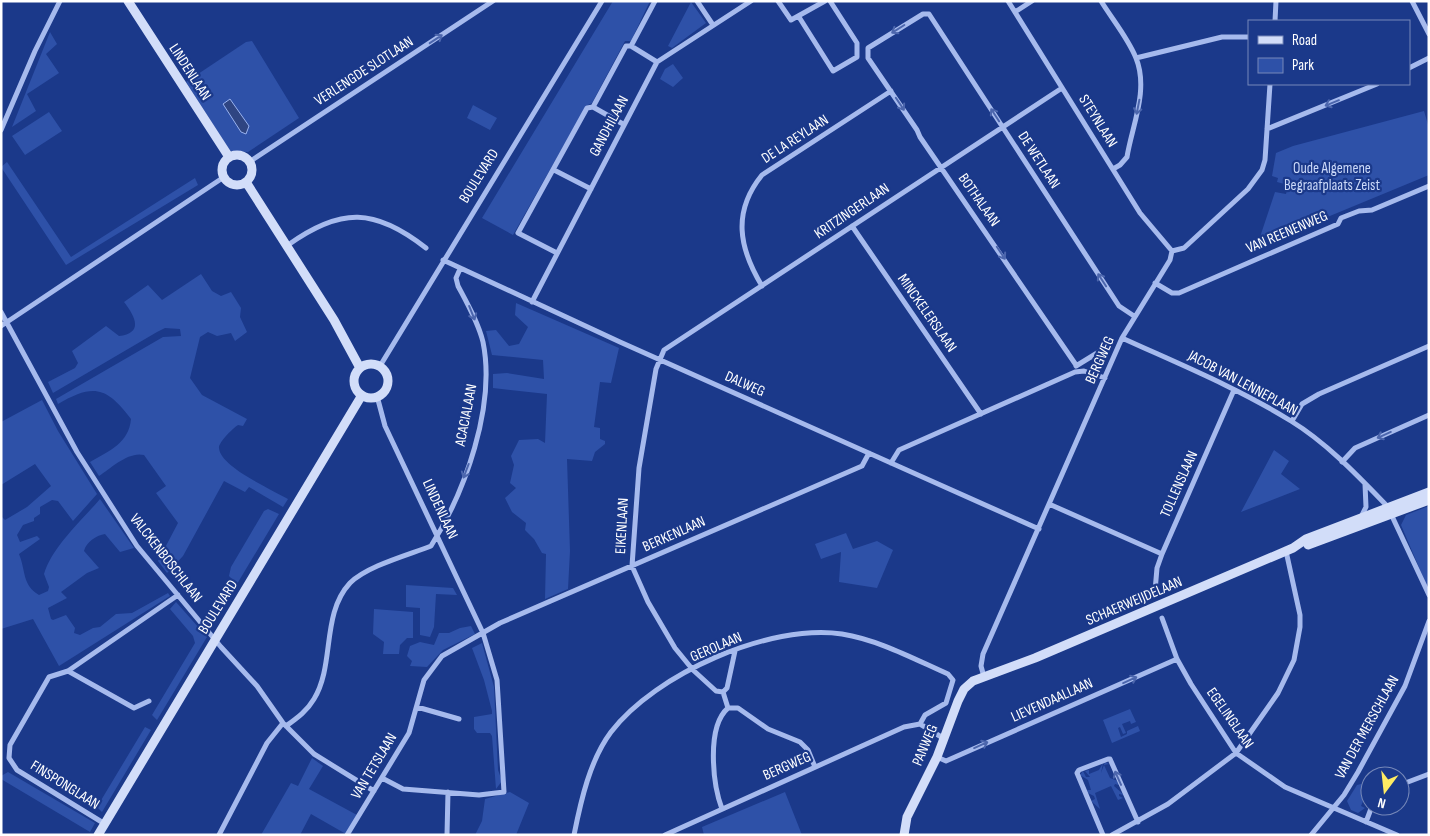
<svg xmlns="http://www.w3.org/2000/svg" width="1430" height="836" font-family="'Sofia Sans Condensed',sans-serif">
	<rect width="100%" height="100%" fill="#1b398a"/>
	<path fill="#2e51a8" d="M 613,1 L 650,1 L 631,41 L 625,41 L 592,103 L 586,106 L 513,235 L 482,218 Z
		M 691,2 L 706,23 L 672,48 L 668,46 Z
		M 50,32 L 57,44 L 46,54 L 59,73 L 27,94 L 36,111 L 12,127 Z
		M 252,41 L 299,118 L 248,152 L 230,151 L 186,82 L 246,42 Z
		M 673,64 L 683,78 L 673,87 L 660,79 L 665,69 Z
		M 473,105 L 497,118 L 490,130 L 467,118 Z
		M 1424,111 L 1429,128 L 1429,175 L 1257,246 L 1275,192 L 1286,194 L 1288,185 L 1277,182 L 1278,178 L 1272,176 L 1276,153 L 1293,146 Z
		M 49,112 L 62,131 L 25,155 L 12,136 Z
		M 7,162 L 71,257 L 195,178 L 198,185 L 66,265 L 1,167 Z
		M 201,274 L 212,291 L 221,296 L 231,292 L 241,308 L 240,317 L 247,332 L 235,341 L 231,333 L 217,336 L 208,332 L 200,337 L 190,378 L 202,395 L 247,419 L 243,426 L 238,425 C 233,428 218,443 219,448 C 220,467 273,490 288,499 L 283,507 L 249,487 L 245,492 L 224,481 L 183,556 L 167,573 L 158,561 L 178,523 L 156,493 L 166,486 L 144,455 C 129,451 111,468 99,476 L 90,462 C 109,451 129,443 131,419 C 106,386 93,384 58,404 L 56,399 L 163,337 L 181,336 L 180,329 L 165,328 L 157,332 L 53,393 L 48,382 L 75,368 L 78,363 L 72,351 L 106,326 L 119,336 C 144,333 135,316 124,302 L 148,285 L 162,300 Z
		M 516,303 L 619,348 L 611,383 L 600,382 L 594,427 L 600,428 L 600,439 L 605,441 L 605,444 L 595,452 L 592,461 L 567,459 L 570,551 L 568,589 L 545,599 L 546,554 L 542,553 L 534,539 L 525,530 L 526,523 L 512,512 L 505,498 L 516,488 L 510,483 L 514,465 L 511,456 L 519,440 L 538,439 L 545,443 L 547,394 L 493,388 L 493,374 L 507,373 L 544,379 L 543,360 L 492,355 L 486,331 L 496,330 L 509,346 L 519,344 L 528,327 L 515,315 Z
		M 42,400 L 58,431 L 97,494 L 73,521 L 58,501 L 52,500 L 40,507 L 40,514 L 34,518 L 34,521 L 23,525 L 17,535 L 20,542 L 37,536 L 40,539 L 19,554 C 26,571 22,585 39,595 L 48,591 L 49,587 L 44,574 C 52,547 82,520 100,499 L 134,548 L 120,552 L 105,534 C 97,535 86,542 84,551 L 99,568 L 87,573 L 61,592 L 67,598 L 48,608 L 51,619 L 53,620 L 66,615 L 75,628 L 74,633 L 80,635 L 93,628 L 100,627 L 116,614 L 132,613 L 168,593 L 170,596 L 59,666 L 33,619 L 1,629 L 1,516 L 5,520 L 27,507 L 51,486 L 35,464 L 1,485 L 1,422 Z
		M 1274,450 L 1289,461 L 1281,474 L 1300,489 L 1241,512 Z
		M 1429,506 L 1429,591 L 1401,525 L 1406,515 Z
		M 268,509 L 279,514 L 237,584 L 229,576 L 231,567 L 264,511 Z
		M 846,533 L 853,549 L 877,541 L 893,550 L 877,588 L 839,582 L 841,552 L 821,559 L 815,544 Z
		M 406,585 L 453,588 L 457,595 L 436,594 L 434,627 L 430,637 L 420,635 L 420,608 L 406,607 Z
		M 176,602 L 207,637 L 157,720 L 152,715 L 195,643 L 193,636 L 170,609 Z
		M 374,609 L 413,612 L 413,638 L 407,638 L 400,645 L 399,654 L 383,654 L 384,642 L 373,634 Z
		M 471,626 L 475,634 L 443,650 L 427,667 L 410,666 L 412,661 L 407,656 L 410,646 L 420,642 L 434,645 L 439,633 L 449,633 L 460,628 Z
		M 482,643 L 494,687 L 498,770 L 502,781 L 496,789 L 492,736 L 490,733 L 477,733 L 474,729 L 474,717 L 492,714 L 492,711 L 484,680 L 472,648 Z
		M 1130,709 L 1136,722 L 1131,724 L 1130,721 L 1122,724 L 1126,733 L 1123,734 L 1120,727 L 1118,728 L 1121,737 L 1127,734 L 1127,731 L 1138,726 L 1140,731 L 1112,743 L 1103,720 Z
		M 145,727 L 151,730 L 102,812 L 97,807 Z
		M 312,758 L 323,766 L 309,789 L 357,815 L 346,834 L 311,814 L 300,835 L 261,835 L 291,783 L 298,786 Z
		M 1105,762 L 1109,764 L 1104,765 L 1110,778 L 1118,781 L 1119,785 L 1115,784 L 1114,786 L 1124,795 L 1119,794 L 1119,796 L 1123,798 L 1118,800 L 1111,786 L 1095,793 L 1100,809 L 1091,801 L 1095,799 L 1094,796 L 1088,793 L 1087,790 L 1091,790 L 1088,780 L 1080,775 L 1083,771 L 1086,777 L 1090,777 L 1085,771 L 1089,770 L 1089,774 L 1099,770 L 1103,763 L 1101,773 Z
		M 8,772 L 95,823 L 90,832 L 1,779 L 1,776 Z
		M 1361,784 L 1368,789 L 1361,806 L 1365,808 L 1358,813 L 1351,810 L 1347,801 L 1357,785 Z
		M 510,792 L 529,803 L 516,835 L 475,835 L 482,821 L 485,799 Z
		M 785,792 L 802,835 L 704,835 L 702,827 Z"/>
	<path fill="#2f4582" stroke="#99b2ef" d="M 230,99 L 249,126 L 246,134 L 241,132 L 223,104 Z"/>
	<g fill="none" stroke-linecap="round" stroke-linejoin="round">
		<path stroke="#a6baed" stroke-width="5" d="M 697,1 L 713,25
			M 778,1 L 791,20 L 825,1
			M 1008,1 L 1140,213 L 1172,251
			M 1101,1 C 1112,19 1128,38 1136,58 C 1149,90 1132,126 1127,157 L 1120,165 L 1113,169
			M 1412,1 L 1429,34
			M 1015,12 L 1032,1
			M 799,17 L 833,71 L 857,57 L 857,43 L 830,1
			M 1275,21 L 1276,1
			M 631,46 L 657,62
			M 1136,58 L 1222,37 L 1249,37
			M 1409,68 L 1429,58
			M 593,107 L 623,124
			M 1267,129 L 1377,84
			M 1,130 L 35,51 L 60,1
			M 249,162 L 493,1
			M 554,170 L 591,189
			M 852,226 L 981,414
			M 288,245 C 341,207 375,208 426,248
			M 1172,251 L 1184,248 L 1248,189 L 1262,170 L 1265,160 L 1270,84
			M 557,253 L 518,233 L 587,108 L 593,107 L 626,46 L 631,46 L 655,1
			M 443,260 L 620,342 L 1039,529
			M 1155,283 L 1172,293 L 1179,293 L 1338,224 L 1341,218 L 1359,211 L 1372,210 L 1429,186
			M 762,286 C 739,248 732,212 762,175 L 891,91
			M 532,302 L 657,62 L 751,1
			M 1,312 L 77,452 L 137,546 L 221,647 L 257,686 L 283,723 L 314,754 L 374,791
			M 1,326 L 224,177
			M 1122,338 C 1179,364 1238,388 1291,421 C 1327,443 1359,477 1388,507
			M 1076,365 L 920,137 L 917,130 L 868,58 L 868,48 L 923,14 L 929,14 L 1119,306 L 1134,316
			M 380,366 L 602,1
			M 1076,366 L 1102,350
			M 377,396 L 385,426 L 483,633 L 497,680 L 504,792 L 479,795 L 403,789 L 382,778
			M 1292,421 L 1302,404 L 1319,394 L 1429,346
			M 1342,462 L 1355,448 L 1429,415
			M 891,463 L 899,450 L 1075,372 L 1084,371 L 1105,378
			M 1049,504 L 1162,554
			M 1391,514 L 1429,595
			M 1361,517 L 1366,507 L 1365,484
			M 1155,591 L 1157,568 L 1162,554 L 1234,390
			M 1162,618 L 1177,659 L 1191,684 L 1236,753 L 1285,787 L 1397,835
			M 68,671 L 134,708 L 149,701
			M 984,677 L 981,666 L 983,654 L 1122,338 L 1170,260 L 1172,251
			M 723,692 L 716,691 L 693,670 L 675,648 L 648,602 L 632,566 L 639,468 L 656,369 L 664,350 L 1062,88
			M 723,692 L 728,708 L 738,708 L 768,729 L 800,742 L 808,750 L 815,767
			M 723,692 L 727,688 L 735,651
			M 417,707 L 459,719
			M 286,726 C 297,718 307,711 314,699 C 335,665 321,614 350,583 C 367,566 408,555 431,546 C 465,492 496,406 483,342 C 478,322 467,303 458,286 L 456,278 L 460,269
			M 937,757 L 946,761 L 1177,659
			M 1400,785 L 1429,774
			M 722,809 C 713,785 706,727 728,708
			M 1366,822 L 1372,806
			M 105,824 L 17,770 L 9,758 L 10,745 L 49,677 L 68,671 L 178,595
			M 219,835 L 267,743 L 283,723
			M 347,835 L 409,733 L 424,680 L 442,656 L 500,623 L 862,466 L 869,453
			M 447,835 L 448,792
			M 574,835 C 581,800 590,760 611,732 C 655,674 770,623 842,634 C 879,640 914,659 948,674 L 953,680 L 946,703 L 925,715 L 920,724
			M 665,835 L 904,727 L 920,724 L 943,738
			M 1103,835 L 1077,773 L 1079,770 L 1108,759 L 1110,759 L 1138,822
			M 1112,835 L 1168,804 L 1236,753 L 1278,693 L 1294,660 L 1300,627 L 1300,615 L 1286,551
			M 1311,835 L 1344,795 L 1358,772 L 1405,686 L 1429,621"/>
		<path stroke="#d2ddf9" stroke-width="9" d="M 128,1 L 229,157
			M222 170a15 15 0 1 1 30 0a15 15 0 1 1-30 0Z
			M 246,182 L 334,320 L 360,368
			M354 381a17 17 0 1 1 34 0a17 17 0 1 1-34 0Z
			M 1308,545 L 1429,500
			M 98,835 L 362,395
			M 904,835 L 907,817 L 937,757 L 958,701 L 964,689 L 973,681 L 1035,658 L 1293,548 L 1306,539 L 1429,492"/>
	</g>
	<defs><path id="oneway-shaft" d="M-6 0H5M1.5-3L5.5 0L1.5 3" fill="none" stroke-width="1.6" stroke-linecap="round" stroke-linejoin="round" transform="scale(1.25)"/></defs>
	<g stroke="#4c66ad">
		<use href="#oneway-shaft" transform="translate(898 29) rotate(148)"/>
		<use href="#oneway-shaft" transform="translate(436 39) rotate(-33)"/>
		<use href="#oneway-shaft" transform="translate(1332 103) rotate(158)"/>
		<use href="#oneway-shaft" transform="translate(900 104) rotate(56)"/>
		<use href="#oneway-shaft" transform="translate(1138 107) rotate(101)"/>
		<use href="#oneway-shaft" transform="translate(995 115) rotate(-123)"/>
		<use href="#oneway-shaft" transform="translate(1001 253) rotate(56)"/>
		<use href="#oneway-shaft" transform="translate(1102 280) rotate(-123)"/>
		<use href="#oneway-shaft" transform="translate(472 313) rotate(68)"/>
		<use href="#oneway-shaft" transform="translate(1384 435) rotate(156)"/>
		<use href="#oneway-shaft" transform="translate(466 471) rotate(111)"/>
		<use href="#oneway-shaft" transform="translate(1130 680) rotate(-24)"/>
		<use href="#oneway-shaft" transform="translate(981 745) rotate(-24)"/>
		<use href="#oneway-shaft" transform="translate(1118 778) rotate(-114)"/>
	</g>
	<g text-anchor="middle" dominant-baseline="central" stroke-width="4.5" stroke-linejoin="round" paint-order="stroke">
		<g font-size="15" fill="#fff" stroke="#1b398a">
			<text transform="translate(364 71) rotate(-33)">VERLENGDE SLOTLAAN</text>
			<text transform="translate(190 72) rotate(57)">LINDENLAAN</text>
			<text transform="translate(1098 121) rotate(58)">STEYNLAAN</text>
			<text transform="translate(609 126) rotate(-62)">GANDHILAAN</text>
			<text transform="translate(795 139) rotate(-33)">DE LA REYLAAN</text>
			<text transform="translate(1039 160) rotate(57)">DE WETLAAN</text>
			<text transform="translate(479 176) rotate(-58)">BOULEVARD</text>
			<text transform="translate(979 200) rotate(55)">BOTHALAAN</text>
			<text transform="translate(852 211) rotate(-34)">KRITZINGERLAAN</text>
			<text transform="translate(1287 232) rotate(-23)">VAN REENENWEG</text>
			<text transform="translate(927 313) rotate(55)">MINCKELERSLAAN</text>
			<text transform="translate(1100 360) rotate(-66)">BERGWEG</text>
			<text transform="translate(1243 383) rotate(28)">JACOB VAN LENNEPLAAN</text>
			<text transform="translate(745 384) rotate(24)">DALWEG</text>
			<text transform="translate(466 415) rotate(-79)">ACACIALAAN</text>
			<text transform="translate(1179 484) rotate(-66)">TOLLENSLAAN</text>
			<text transform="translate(440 509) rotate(65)">LINDENLAAN</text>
			<text transform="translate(622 526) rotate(-87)">EIKENLAAN</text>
			<text transform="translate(674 534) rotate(-24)">BERKENLAAN</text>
			<text transform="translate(166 558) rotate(52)">VALCKENBOSCHLAAN</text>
			<text transform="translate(1134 601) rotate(-23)">SCHAERWEIJDELAAN</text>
			<text transform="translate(218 607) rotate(-58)">BOULEVARD</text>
			<text transform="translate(716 647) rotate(-23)">GEROLAAN</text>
			<text transform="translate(1052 700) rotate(-24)">LIEVENDAALLAAN</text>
			<text transform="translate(1230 718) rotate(55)">EGELINGLAAN</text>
			<text transform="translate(1367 727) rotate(-61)">VAN DER MERSCHLAAN</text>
			<text transform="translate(925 745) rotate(-67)">PANWEG</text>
			<text transform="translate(374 766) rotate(-59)">VAN TETSLAAN</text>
			<text transform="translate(787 766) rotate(-24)">BERGWEG</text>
			<text transform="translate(65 785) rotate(32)">FINSPONGLAAN</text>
		</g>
		<g font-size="15" fill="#cbd9f9" stroke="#1b398a">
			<text x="1332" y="168">Oude Algemene<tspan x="1332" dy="17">Begraafplaats Zeist</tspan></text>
		</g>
	</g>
	<rect width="1430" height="836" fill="none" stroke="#ffffff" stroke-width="5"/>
	<rect x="1248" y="20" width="162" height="65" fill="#1b398a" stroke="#7688b9"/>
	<rect x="1258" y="36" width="25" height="8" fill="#d2ddf9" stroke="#7688b9"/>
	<text x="1292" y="45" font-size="15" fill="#ffffff">Road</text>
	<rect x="1258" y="58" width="25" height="15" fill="#2e51a8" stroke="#7688b9"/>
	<text x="1292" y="70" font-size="15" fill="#ffffff">Park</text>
	<g transform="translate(1385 791) rotate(195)"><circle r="24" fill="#1b398a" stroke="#7688b9"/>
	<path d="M0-4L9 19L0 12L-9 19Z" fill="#feeb63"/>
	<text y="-8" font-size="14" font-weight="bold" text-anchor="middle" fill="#ffffff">N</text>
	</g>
</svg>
